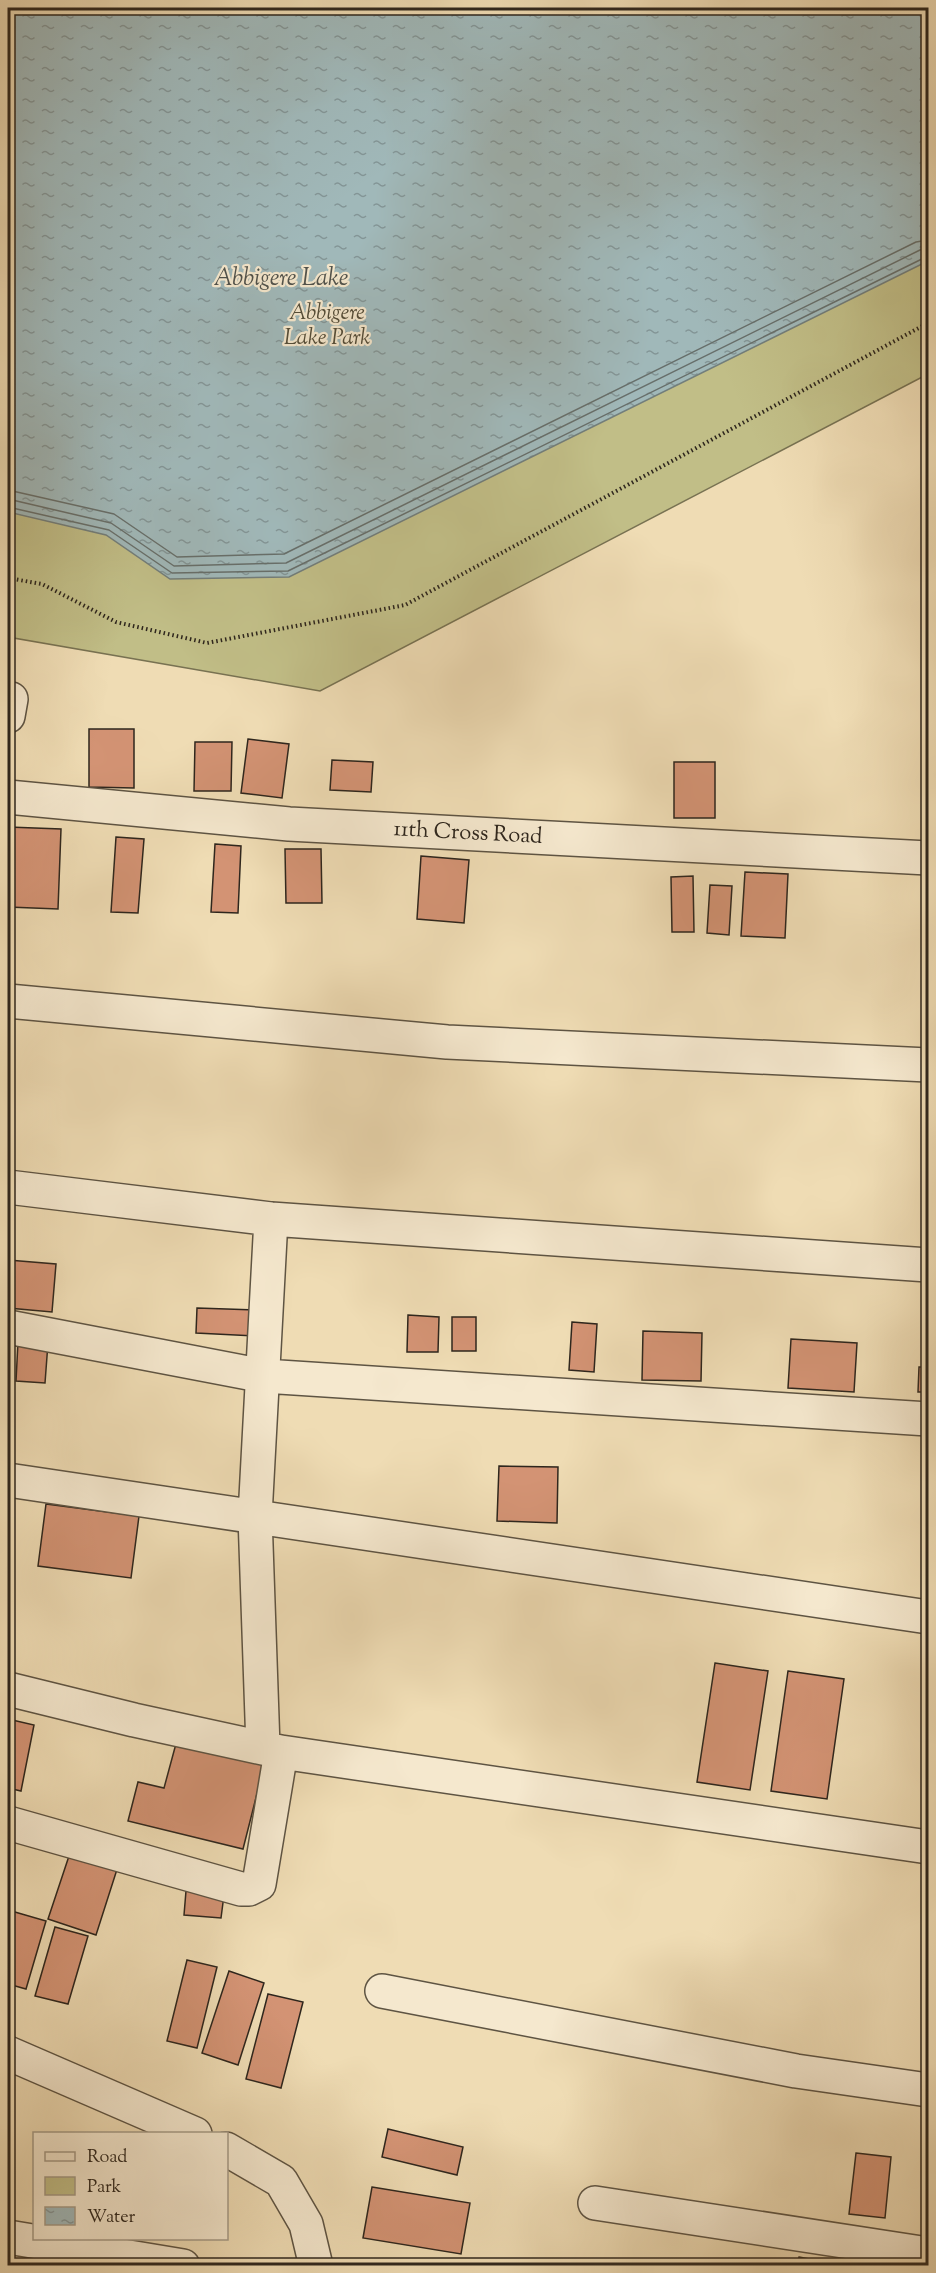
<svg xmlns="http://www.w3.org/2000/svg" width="936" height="2273" font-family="'Sorts Mill Goudy',serif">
	<defs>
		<pattern id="water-ripples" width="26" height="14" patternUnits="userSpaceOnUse" patternTransform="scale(1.5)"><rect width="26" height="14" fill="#a0b8b9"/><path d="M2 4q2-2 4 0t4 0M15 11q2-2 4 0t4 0" fill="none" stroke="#839596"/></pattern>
	</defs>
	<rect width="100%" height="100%" fill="#efdcb4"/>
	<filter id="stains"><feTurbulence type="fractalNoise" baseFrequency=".00333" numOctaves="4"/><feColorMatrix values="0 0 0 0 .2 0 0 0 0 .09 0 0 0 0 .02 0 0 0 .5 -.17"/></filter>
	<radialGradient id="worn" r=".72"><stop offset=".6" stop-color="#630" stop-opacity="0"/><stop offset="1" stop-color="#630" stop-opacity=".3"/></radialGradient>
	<path fill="#c1be87" stroke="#787252" stroke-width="1.5" d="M 8,8 L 928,8 L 928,374 L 320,691 L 8,637 Z"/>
	<path fill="url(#water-ripples)" stroke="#727e7b" stroke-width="1.5" d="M 8,8 L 928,8 L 928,261 L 289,577 L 170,579 L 106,535 L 8,512 Z"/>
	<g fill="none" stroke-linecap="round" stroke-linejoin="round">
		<path stroke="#676f6b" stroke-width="1.5" d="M 8,490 L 114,514 L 177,557 L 284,554 L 916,242 L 928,240
			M 8,499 L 111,523 L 174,566 L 286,563 L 920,250 L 928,249
			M 8,507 L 109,530 L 172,573 L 288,571 L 928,256"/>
	</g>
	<path fill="#d39374" stroke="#2e261d" stroke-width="1.5" d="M 89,729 L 134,729 L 134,788 L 89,787 Z
		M 248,739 L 289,744 L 282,798 L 241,793 Z
		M 195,742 L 232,742 L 231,791 L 194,791 Z
		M 332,760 L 373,762 L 371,792 L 330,790 Z
		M 674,762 L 715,762 L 715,818 L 674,818 Z
		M 8,827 L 61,829 L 58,909 L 8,907 Z
		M 116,837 L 144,839 L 138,913 L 111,912 Z
		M 215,844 L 241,846 L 238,913 L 211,912 Z
		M 285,849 L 321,849 L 322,903 L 286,903 Z
		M 421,856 L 469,860 L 464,923 L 417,919 Z
		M 745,872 L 788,874 L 785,938 L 741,936 Z
		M 693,876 L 694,932 L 672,932 L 671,877 Z
		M 710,885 L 732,886 L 729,935 L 707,933 Z
		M 8,1260 L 56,1264 L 52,1312 L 8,1308 Z
		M 197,1308 L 256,1310 L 255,1336 L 196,1333 Z
		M 408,1315 L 439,1317 L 438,1352 L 407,1352 Z
		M 452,1317 L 476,1317 L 476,1351 L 452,1351 Z
		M 572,1322 L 597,1324 L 594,1372 L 569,1370 Z
		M 643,1331 L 702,1333 L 701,1381 L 642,1380 Z
		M 791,1339 L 857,1343 L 854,1392 L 788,1388 Z
		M 18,1342 L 48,1343 L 45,1383 L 16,1381 Z
		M 919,1367 L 928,1367 L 928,1392 L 918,1392 Z
		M 499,1466 L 558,1467 L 557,1523 L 497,1521 Z
		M 46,1504 L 139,1516 L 131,1578 L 38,1566 Z
		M 715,1663 L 768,1671 L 750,1790 L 697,1782 Z
		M 788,1671 L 844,1679 L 827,1799 L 771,1791 Z
		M 8,1719 L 34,1725 L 21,1791 L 8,1788 Z
		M 177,1740 L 265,1762 L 243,1849 L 128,1821 L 138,1782 L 164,1788 Z
		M 73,1844 L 120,1860 L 96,1935 L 48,1919 Z
		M 186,1891 L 224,1895 L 221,1918 L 184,1915 Z
		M 8,1910 L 46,1921 L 26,1989 L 8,1984 Z
		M 55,1927 L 88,1936 L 68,2004 L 35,1996 Z
		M 187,1960 L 217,1967 L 197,2048 L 167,2041 Z
		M 229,1971 L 264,1983 L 238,2065 L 202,2053 Z
		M 268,1994 L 303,2002 L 281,2088 L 246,2079 Z
		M 388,2129 L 463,2147 L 457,2175 L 382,2157 Z
		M 856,2153 L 891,2157 L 885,2218 L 849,2214 Z
		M 372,2187 L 470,2203 L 461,2254 L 363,2238 Z
		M 799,2257 L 846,2266 L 797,2266 Z"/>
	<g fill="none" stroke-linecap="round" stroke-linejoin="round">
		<defs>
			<path id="minor" d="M 8,699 L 11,699 L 8,716
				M 8,797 L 289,824 L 928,858
				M 8,1001 L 447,1042 L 928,1065
				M 8,1187 L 271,1219 L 928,1265
				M 8,1327 L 264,1376 L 928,1419
				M 8,1480 L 928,1617
				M 8,1689 L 134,1720 L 281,1752 L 928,1847
				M 263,1747 L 255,1516 L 271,1219
				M 8,1823 L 241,1889 L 249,1889 L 259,1884 L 281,1752
				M 382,1991 L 796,2071 L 928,2090
				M 8,2053 L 195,2134
				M 226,2149 L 281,2181 L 306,2224 L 316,2266
				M 595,2203 L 928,2254
				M 8,2237 L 183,2266"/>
		</defs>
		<use href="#minor" stroke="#5e5443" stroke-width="36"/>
		<path stroke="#2e261d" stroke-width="4" stroke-dasharray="1.5 3" stroke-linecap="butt" d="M 8,578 L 42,584 L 116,622 L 207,643 L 405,605 L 928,323"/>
		<use href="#minor" stroke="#f5e8ce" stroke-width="33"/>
	</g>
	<g text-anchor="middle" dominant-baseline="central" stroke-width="4.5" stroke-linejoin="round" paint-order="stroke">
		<g font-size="22" font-style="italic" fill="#534c38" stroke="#f5e8ce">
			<text x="327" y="314">Abbigere<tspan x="327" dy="25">Lake Park</tspan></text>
		</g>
		<g font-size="22" fill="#2e261d" stroke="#f5e8ce">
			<text transform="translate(468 834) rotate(3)">11th Cross Road</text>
		</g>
		<g font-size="24" font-style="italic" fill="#50524c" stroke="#f5e8ce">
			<text x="281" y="279">Abbigere Lake</text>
		</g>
	</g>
	<rect width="936" height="2273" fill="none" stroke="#efdcb4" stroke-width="30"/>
	<rect x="9" y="9" width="918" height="2255" fill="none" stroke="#2e261d" stroke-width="3"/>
	<rect x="15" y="15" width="906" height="2243" fill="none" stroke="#2e261d" stroke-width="1.5"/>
	<rect x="33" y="2132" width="195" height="108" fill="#f5e8ce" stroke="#a59a87" stroke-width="1.5"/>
	<rect x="45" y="2152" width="30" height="9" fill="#f5e8ce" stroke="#a59a87" stroke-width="1.5"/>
	<text x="87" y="2162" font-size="18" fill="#2e261d">Road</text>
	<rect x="45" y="2177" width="30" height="18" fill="#c1be87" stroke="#a59a87" stroke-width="1.5"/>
	<text x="87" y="2192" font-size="18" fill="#2e261d">Park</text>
	<rect x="45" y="2207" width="30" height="18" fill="url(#water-ripples)" stroke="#a59a87" stroke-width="1.5"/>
	<text x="87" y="2222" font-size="18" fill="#2e261d">Water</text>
	<rect width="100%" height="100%" filter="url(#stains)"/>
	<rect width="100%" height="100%" fill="url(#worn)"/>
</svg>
